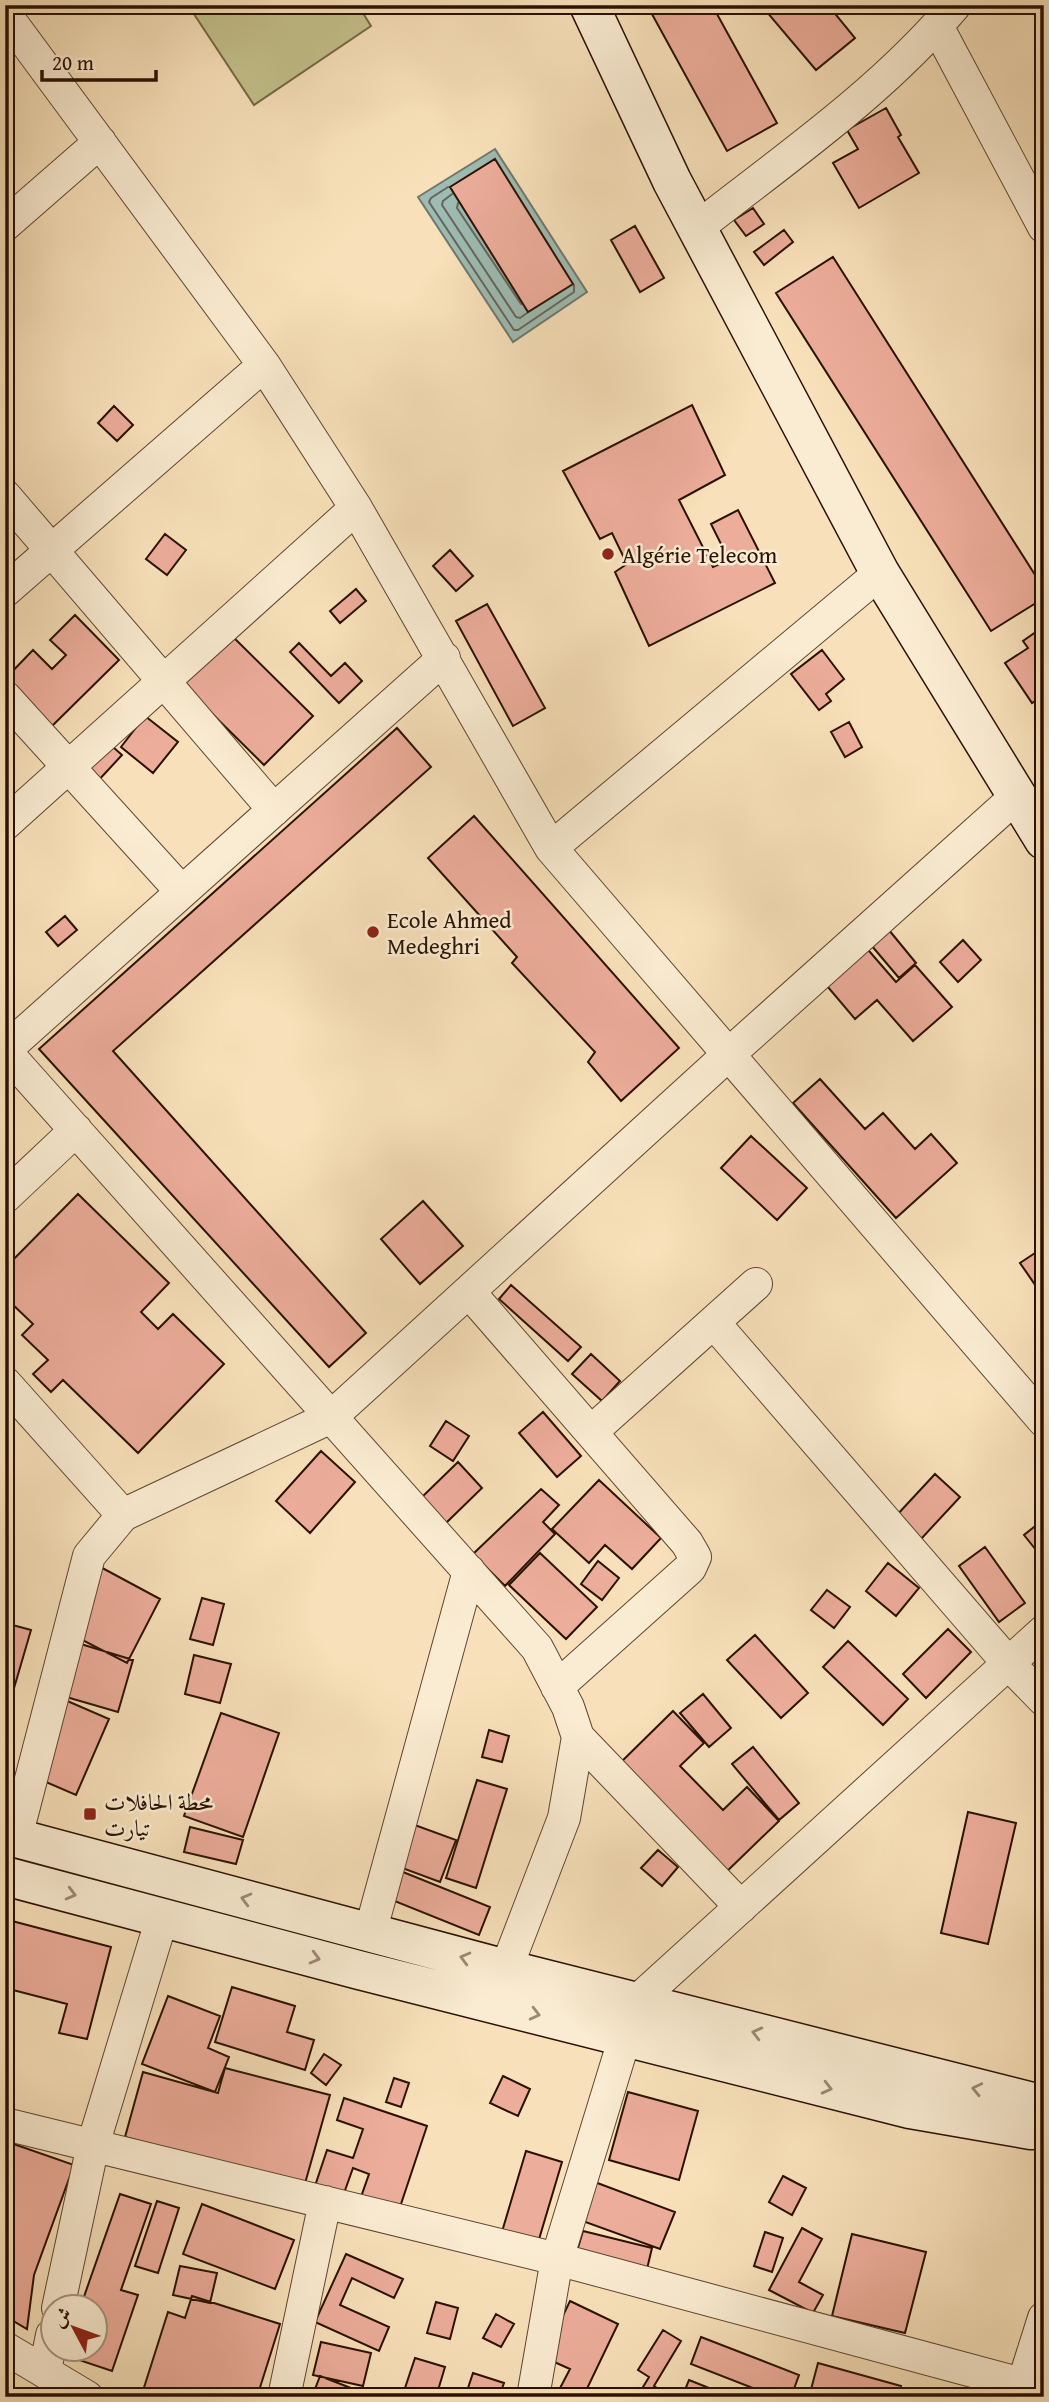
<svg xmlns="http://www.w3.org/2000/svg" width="1049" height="2402" font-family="'Gentium Book Plus',Amiri,serif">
	<rect width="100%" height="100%" fill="#f8e1ba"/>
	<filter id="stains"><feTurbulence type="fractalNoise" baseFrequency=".00286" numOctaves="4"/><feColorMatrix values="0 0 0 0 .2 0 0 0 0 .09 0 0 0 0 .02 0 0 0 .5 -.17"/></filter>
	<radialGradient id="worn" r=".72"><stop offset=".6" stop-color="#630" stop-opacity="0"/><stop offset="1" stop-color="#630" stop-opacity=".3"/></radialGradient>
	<path fill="#c3c18c" stroke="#766948" stroke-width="2" d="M 188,5 L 358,5 L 371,26 L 254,105 Z"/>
	<path fill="#9ebcb4" stroke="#70786d" stroke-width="2" d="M 495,149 L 587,292 L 513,342 L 418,197 Z"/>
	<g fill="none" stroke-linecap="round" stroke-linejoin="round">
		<path stroke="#64665c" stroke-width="2" d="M 448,187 L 431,198 L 429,202 L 514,330 L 518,330 L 574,292 L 574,285
			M 452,194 L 443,201 L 442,205 L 516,317 L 520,318 L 527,313
			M 458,203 L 457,208 L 521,304"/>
	</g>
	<path fill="#edad9b" stroke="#2a1103" stroke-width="2" d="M 647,5 L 712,5 L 777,123 L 727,151 Z
		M 761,5 L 828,5 L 855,38 L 816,70 Z
		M 886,108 L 901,135 L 898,137 L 919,173 L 859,208 L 833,163 L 858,149 L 847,130 Z
		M 495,159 L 573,284 L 528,312 L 450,187 Z
		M 753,208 L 764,224 L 746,236 L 734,220 Z
		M 635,226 L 664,278 L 640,292 L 611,240 Z
		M 784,230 L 793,242 L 764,265 L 754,252 Z
		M 833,257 L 1044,589 L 1044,598 L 991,631 L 776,293 Z
		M 692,405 L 725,475 L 679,500 L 713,567 L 729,560 L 711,524 L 738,510 L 775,583 L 649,646 L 615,572 L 627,564 L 612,533 L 600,539 L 563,471 Z
		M 114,406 L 133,425 L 117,441 L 98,423 Z
		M 165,534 L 186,550 L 167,575 L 146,559 Z
		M 450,550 L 473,576 L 456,591 L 433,566 Z
		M 356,589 L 366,601 L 340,623 L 330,611 Z
		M 487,604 L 545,708 L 513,726 L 456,621 Z
		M 75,615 L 119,660 L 50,728 L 5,684 L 5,679 L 33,650 L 52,669 L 66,655 L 50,640 Z
		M 222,626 L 313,716 L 264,765 L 173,675 Z
		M 1043,627 L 1044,695 L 1032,703 L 1005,663 L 1028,648 L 1023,641 Z
		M 299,643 L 331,676 L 345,663 L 362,681 L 339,703 L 290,652 Z
		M 822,650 L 844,679 L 826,694 L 831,701 L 819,710 L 791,674 Z
		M 145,716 L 178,742 L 153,773 L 121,747 Z
		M 849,722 L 862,747 L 845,757 L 831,732 Z
		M 397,728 L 431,767 L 113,1051 L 366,1333 L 329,1367 L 39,1049 Z
		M 94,730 L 122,755 L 96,783 L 68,758 Z
		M 474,816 L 679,1048 L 621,1101 L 588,1062 L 595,1052 L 512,963 L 517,957 L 428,858 Z
		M 65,916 L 77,930 L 58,946 L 46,932 Z
		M 884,924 L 916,963 L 899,978 L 866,939 Z
		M 963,940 L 981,960 L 958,982 L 940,962 Z
		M 863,944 L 896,982 L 915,965 L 952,1007 L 913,1041 L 877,1000 L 855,1019 L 822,980 Z
		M 820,1079 L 865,1129 L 883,1113 L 915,1149 L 931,1134 L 957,1163 L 896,1218 L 793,1103 Z
		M 751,1136 L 807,1188 L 777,1220 L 721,1168 Z
		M 78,1194 L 169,1283 L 141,1312 L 158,1329 L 173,1314 L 224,1364 L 138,1453 L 63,1380 L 51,1392 L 33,1374 L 48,1360 L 22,1335 L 33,1324 L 10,1302 L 5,1307 L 5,1268 Z
		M 423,1201 L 463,1246 L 420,1284 L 381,1239 Z
		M 1044,1247 L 1044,1285 L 1038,1289 L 1020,1263 Z
		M 511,1285 L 581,1347 L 568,1361 L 499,1299 Z
		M 591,1354 L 620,1381 L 602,1401 L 572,1374 Z
		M 543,1412 L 581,1456 L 557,1477 L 519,1433 Z
		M 446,1421 L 469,1436 L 453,1461 L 430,1446 Z
		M 321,1451 L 355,1482 L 310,1533 L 276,1501 Z
		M 458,1462 L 482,1488 L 446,1523 L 422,1497 Z
		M 935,1474 L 960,1497 L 921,1539 L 896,1516 Z
		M 599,1480 L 661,1538 L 632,1569 L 605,1545 L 589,1563 L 552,1529 Z
		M 541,1489 L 559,1505 L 543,1522 L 555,1534 L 505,1586 L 473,1554 Z
		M 1044,1519 L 1044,1560 L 1024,1535 Z
		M 985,1547 L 1025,1603 L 999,1622 L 959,1566 Z
		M 540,1553 L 597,1607 L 566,1639 L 509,1585 Z
		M 598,1561 L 619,1578 L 602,1600 L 581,1584 Z
		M 93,1563 L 160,1599 L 127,1663 L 59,1628 Z
		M 888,1563 L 919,1588 L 896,1616 L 866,1591 Z
		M 827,1590 L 850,1607 L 834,1628 L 811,1610 Z
		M 202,1598 L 224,1604 L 213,1645 L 190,1639 Z
		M 5,1623 L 31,1630 L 5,1719 Z
		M 948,1629 L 971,1652 L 926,1698 L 903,1674 Z
		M 755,1635 L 808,1693 L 781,1718 L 727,1660 Z
		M 71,1641 L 133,1660 L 118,1712 L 56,1694 Z
		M 848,1641 L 908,1699 L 883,1725 L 823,1667 Z
		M 194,1655 L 231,1664 L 220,1703 L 185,1694 Z
		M 703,1694 L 731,1728 L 709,1747 L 680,1713 Z
		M 65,1700 L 109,1719 L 76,1795 L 32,1776 Z
		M 673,1711 L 704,1743 L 680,1766 L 723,1810 L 747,1787 L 779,1821 L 721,1877 L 616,1767 Z
		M 221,1713 L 279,1733 L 243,1837 L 184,1816 Z
		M 489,1730 L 509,1736 L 502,1762 L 482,1757 Z
		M 753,1747 L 799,1803 L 779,1820 L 732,1764 Z
		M 477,1780 L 507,1789 L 476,1888 L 446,1878 Z
		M 968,1812 L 1016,1823 L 988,1944 L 941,1933 Z
		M 401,1820 L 456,1840 L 440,1882 L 386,1862 Z
		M 190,1827 L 243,1840 L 236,1864 L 184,1852 Z
		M 658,1850 L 678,1867 L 662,1886 L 641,1868 Z
		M 398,1870 L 490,1907 L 479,1935 L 387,1898 Z
		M 12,1921 L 111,1947 L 87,2039 L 59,2033 L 67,2004 L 5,1988 L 5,1946 Z
		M 232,1987 L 295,2006 L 287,2032 L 314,2040 L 305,2070 L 215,2042 Z
		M 168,1996 L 220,2016 L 208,2048 L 229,2057 L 215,2092 L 142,2064 Z
		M 324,2054 L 341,2065 L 326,2085 L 311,2073 Z
		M 225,2068 L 330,2095 L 304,2187 L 125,2137 L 143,2072 L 218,2093 Z
		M 503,2076 L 530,2089 L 518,2116 L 490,2103 Z
		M 394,2078 L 409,2083 L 401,2107 L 386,2102 Z
		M 628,2092 L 698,2111 L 679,2180 L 609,2160 Z
		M 344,2098 L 427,2126 L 399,2210 L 361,2197 L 369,2174 L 353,2168 L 343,2196 L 315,2186 L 327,2150 L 353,2158 L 363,2129 L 337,2120 Z
		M 5,2141 L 74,2165 L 34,2275 L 27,2329 L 5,2316 Z
		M 526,2151 L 562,2162 L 537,2246 L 501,2235 Z
		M 783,2176 L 806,2188 L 792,2215 L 769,2202 Z
		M 592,2181 L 675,2212 L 660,2249 L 577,2219 Z
		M 120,2194 L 151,2204 L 121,2290 L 138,2295 L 112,2371 L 64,2355 L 66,2350 L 94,2350 L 94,2308 L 80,2308 Z
		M 157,2201 L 179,2208 L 158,2273 L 135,2266 Z
		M 202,2204 L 294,2240 L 275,2289 L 183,2254 Z
		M 802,2228 L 822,2239 L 799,2282 L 823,2295 L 813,2313 L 769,2290 Z
		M 583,2231 L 652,2248 L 647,2269 L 577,2251 Z
		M 765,2232 L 783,2238 L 772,2272 L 754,2266 Z
		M 852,2234 L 926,2252 L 905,2333 L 832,2316 Z
		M 346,2254 L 403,2279 L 394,2298 L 352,2278 L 340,2305 L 389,2327 L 379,2351 L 315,2322 Z
		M 180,2266 L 217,2273 L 210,2303 L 173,2295 Z
		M 192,2296 L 280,2324 L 257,2397 L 141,2397 L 168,2312 L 185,2318 Z
		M 570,2301 L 618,2324 L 583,2397 L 569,2397 L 558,2392 L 570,2369 L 543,2357 Z
		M 436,2302 L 458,2308 L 450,2339 L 427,2333 Z
		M 496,2314 L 514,2324 L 501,2347 L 483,2338 Z
		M 663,2330 L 681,2341 L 654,2386 L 671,2397 L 637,2397 L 649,2377 L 638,2370 Z
		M 701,2337 L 799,2375 L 791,2397 L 776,2397 L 691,2364 Z
		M 321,2342 L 371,2353 L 363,2386 L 313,2375 Z
		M 415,2358 L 445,2367 L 436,2397 L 402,2397 Z
		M 818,2363 L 901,2386 L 898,2397 L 809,2397 Z
		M 473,2373 L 504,2383 L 499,2397 L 465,2397 Z
		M 320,2376 L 374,2397 L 312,2397 Z
		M 689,2380 L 729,2396 L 729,2397 L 682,2397 Z"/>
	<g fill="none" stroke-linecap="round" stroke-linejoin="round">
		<defs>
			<path id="minor" d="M 5,14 L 264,365 L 356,508 L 551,848 L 1044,1421
				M 937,26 L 1044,227
				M 5,225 L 100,142
				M 697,228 C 786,158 882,92 955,5
				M 5,496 L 274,810
				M 5,591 L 264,365
				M 5,697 L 182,892
				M 5,824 L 356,508
				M 551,848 L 880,573
				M 5,1050 L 444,658
				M 5,1051 L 537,1648 L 568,1707 L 578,1737 L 564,1818 L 506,1969
				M 5,1197 L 76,1130
				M 469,1292 L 687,1543 L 695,1557 L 690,1568 L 557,1687
				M 714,1323 L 1008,1663 L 1044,1700
				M 5,1383 L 123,1515
				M 591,1432 L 756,1284
				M 578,1737 L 741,1907
				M 16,1837 L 89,1556 L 123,1515 L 331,1417 L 729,1054 L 1017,796
				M 370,1933 L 469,1571
				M 636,2002 L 1044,1631
				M 5,2124 L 557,2259 L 1021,2384 L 1037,2397
				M 58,2308 L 93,2145 L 162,1918
				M 5,2348 L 87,2397
				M 45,2371 L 52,2335
				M 284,2397 L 325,2202
				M 533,2397 L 557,2259 L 625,2037
				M 1019,2397 L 1044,2318"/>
			<path id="secondary" d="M 589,5 L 672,181 L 880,573 L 1044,840
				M 5,1835 L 506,1969 L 1044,2105
				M 5,1876 L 359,1970 L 910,2109 L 1031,2130 L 1044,2129"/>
		</defs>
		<use href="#minor" stroke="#5e4531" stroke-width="34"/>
		<use href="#secondary" stroke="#2a1103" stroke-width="41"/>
		<use href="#minor" stroke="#faecd2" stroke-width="32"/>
		<use href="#secondary" stroke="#faecd2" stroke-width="38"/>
	</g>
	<defs><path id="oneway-chevron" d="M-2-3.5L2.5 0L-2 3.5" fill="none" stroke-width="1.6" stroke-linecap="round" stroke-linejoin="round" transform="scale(1.75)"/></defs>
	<g stroke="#9c8975">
		<use href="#oneway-chevron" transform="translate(71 1894) rotate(15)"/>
		<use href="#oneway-chevron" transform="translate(246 1899) rotate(-165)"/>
		<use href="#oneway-chevron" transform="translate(315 1958) rotate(15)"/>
		<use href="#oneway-chevron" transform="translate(465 1958) rotate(-165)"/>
		<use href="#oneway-chevron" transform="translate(535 2014) rotate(14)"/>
		<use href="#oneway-chevron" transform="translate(757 2033) rotate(-166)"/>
		<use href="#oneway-chevron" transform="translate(827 2088) rotate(14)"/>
		<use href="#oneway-chevron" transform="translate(977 2089) rotate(-167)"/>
	</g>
	<g fill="#8f2418" stroke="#faecd2" stroke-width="2.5">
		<circle cx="608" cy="554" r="7"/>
		<circle cx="373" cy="932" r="7"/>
		<rect x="83" y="1807" width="14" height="14" rx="3.5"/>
	</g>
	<g text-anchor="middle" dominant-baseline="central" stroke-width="5" stroke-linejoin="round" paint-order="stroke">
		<g font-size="23" fill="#2a1103" stroke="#faecd2" text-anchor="start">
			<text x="622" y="554">Algérie Telecom</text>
			<text x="387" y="919">Ecole Ahmed<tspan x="387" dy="26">Medeghri</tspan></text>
			<text x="104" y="1801">محطة الحافلات<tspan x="104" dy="26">تيارت</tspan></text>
		</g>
	</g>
	<rect width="1049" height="2402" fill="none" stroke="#f8e1ba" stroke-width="28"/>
	<rect x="7" y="7" width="1035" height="2388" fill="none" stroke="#2a1103" stroke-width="3.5"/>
	<rect x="14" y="14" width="1021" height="2374" fill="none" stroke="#2a1103" stroke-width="2"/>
	<g transform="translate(74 2328) rotate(311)"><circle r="33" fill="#faecd2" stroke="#a7947f" stroke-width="2"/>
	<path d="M0-5L12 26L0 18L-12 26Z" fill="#8f2418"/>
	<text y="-10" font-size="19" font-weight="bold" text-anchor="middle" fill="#2a1103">ش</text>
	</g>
	<path d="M42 70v10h114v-10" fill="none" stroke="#2a1103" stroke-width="3.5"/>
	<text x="52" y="70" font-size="21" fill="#2a1103" stroke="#faecd2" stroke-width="5" paint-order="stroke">20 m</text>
	<rect width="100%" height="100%" filter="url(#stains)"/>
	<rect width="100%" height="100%" fill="url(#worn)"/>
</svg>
